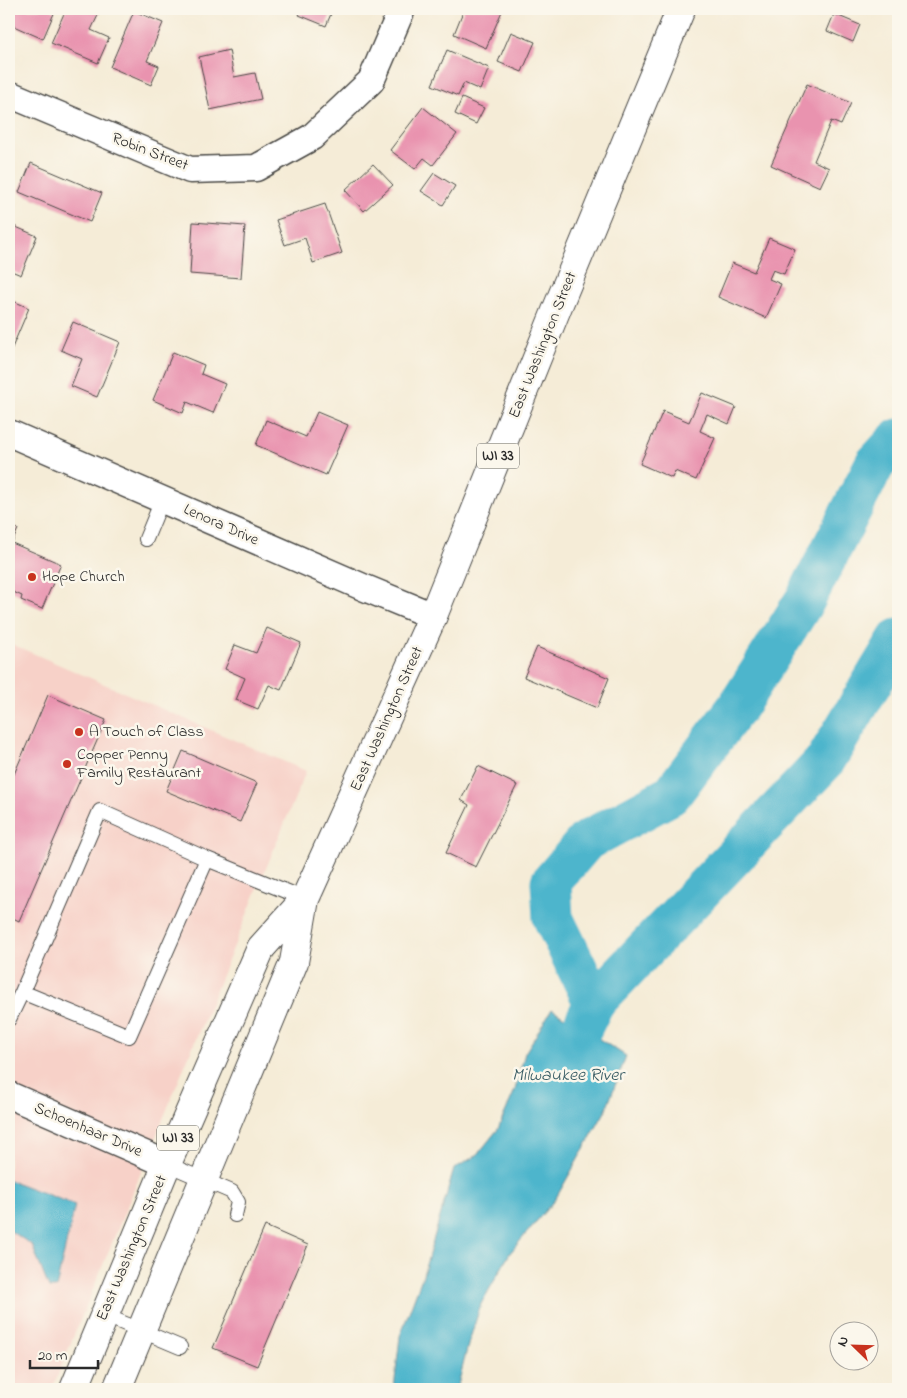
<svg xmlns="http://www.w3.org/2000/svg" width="907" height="1398" font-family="'Indie Flower',sans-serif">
	<rect width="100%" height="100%" fill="#fbf7ec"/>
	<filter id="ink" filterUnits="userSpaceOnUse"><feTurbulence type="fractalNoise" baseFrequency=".02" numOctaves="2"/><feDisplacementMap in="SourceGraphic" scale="10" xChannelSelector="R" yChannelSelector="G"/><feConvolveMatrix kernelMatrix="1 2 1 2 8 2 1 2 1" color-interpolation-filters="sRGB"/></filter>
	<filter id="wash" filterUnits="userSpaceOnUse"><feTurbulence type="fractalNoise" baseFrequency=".0096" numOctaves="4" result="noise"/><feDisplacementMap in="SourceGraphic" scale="20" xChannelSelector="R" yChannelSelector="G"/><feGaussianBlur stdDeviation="1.12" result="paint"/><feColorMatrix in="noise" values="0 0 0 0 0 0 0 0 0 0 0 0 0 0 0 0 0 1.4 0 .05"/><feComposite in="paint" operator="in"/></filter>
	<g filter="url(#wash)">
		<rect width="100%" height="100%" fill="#f5ecd7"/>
		<path fill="#f7d1c8" d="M 9,643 L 306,771 L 52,1389 L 9,1389 Z"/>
		<path fill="#4db5cc" stroke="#3c707c" d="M 552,1009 L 626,1056 L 606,1110 L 556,1198 L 510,1253 L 481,1304 L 468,1345 L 457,1389 L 394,1389 L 400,1336 L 423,1275 L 454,1169 L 477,1155 L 498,1129 L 515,1090 L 525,1053 Z
			M 9,1180 L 75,1205 L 56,1288 L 49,1288 L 32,1245 L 9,1230 Z"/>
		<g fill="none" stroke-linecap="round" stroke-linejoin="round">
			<path stroke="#4db5cc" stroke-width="41" d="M 594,1003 L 553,918 L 551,882 L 586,841 L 671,795 L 738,706 L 805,600 L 875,464 L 898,439
				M 557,1079 L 594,1003 L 825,761 L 898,639"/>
		</g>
		<g id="blocks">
			<path fill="#e993af" d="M 9,9 L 50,9 L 55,11 L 43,39 L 9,24 Z
				M 66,9 L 101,9 L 91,30 L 109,38 L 98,63 L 51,43 Z
				M 302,9 L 333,9 L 326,26 L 299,15 Z
				M 464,9 L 503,9 L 486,48 L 454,34 Z
				M 134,11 L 163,23 L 147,61 L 159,66 L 151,85 L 110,67 Z
				M 834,14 L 860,25 L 853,42 L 827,31 Z
				M 511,32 L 535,42 L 522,72 L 498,62 Z
				M 229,50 L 234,77 L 255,73 L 261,99 L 210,110 L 199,57 Z
				M 447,50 L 489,68 L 480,90 L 464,83 L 458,96 L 432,85 Z
				M 807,84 L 851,103 L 841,125 L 831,121 L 814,161 L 829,168 L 820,187 L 771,165 Z
				M 462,98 L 484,108 L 476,124 L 455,114 Z
				M 423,107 L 457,134 L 433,165 L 424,158 L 415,169 L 390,150 Z
				M 31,163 L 102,193 L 90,222 L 19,192 Z
				M 373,164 L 393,185 L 364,211 L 345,190 Z
				M 434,173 L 455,186 L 443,205 L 421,191 Z
				M 325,204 L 342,253 L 313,263 L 305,238 L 285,245 L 276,220 Z
				M 193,222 L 245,226 L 241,278 L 190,274 Z
				M 9,224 L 37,236 L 21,275 L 9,270 Z
				M 769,238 L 795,249 L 784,274 L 773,270 L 769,279 L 781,284 L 766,318 L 718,297 L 732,263 L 754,272 Z
				M 9,299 L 29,308 L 9,355 Z
				M 73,322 L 120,342 L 97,397 L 71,386 L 82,359 L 61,350 Z
				M 173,352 L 204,365 L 201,374 L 225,384 L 213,413 L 187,402 L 183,413 L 153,400 Z
				M 702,393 L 736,407 L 729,424 L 707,414 L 700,431 L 715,438 L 696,480 L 675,471 L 672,478 L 640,464 L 663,411 L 689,422 Z
				M 317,412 L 348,425 L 326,475 L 256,445 L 266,420 L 306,437 Z
				M 9,525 L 18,529 L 12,543 L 61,564 L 42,609 L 21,600 L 22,596 L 9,590 Z
				M 267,628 L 301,643 L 281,690 L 269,685 L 258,709 L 236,700 L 245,678 L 225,669 L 235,645 L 256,653 Z
				M 537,647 L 609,678 L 597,708 L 524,677 Z
				M 48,695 L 106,720 L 19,921 L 9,916 L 9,786 Z
				M 183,751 L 257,783 L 240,822 L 166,791 Z
				M 478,766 L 517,785 L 476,867 L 446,853 L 469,805 L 461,800 Z
				M 265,1226 L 308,1245 L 257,1366 L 213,1348 Z"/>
		</g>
	</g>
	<g filter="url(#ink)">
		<use href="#blocks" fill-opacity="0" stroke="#494845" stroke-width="1"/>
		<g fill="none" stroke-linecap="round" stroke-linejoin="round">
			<defs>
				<path id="lane" d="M 146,539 L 162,500
					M 22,992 L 100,811 L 207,859
					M 9,1019 L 22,992 L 129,1036 L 207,859 L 305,899
					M 167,1164 L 232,1192 L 238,1202 L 235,1215
					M 104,1315 L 180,1347"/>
				<path id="street" d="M 9,94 L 190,170 L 256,168 L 312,137 L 371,81 L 402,9
					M 9,433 L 365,588 L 433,616
					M 9,1095 L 167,1164"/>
				<path id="primary" d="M 74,1389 L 167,1164 L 261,948 L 305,899
					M 117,1389 L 294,962 L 305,899 L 433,616 L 558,306 L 681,9"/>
			</defs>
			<use href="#lane" stroke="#494845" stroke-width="16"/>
			<use href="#street" stroke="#494845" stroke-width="29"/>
			<use href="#primary" stroke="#494845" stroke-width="30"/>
			<use href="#lane" stroke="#fff" stroke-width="14"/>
			<use href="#street" stroke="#fff" stroke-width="26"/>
			<use href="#primary" stroke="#fff" stroke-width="28"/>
		</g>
	</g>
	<g fill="#c8321e" stroke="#fbf7ec" stroke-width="2">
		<circle cx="32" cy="577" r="5"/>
		<circle cx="79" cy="732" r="5"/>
		<circle cx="67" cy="764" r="5"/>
	</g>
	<g text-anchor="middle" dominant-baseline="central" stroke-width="5" stroke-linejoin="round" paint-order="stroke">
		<g fill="#fbf7ec" stroke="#696865" stroke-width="1">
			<rect x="477" y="443.5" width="42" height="25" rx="4"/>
			<rect x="157" y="1125.5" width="42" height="25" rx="4"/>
		</g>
		<g font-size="15" font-weight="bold" fill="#2b2b2b">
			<text x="498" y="456">WI 33</text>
			<text x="178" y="1138">WI 33</text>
		</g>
		<g font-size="16" fill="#2b2b2b" stroke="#fbf7ec">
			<text transform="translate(150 152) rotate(21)">Robin Street</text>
			<text transform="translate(543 345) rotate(-68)">East Washington Street</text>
			<text transform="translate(221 525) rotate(24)">Lenora Drive</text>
			<text transform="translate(387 719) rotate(-66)">East Washington Street</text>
			<text transform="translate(88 1130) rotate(23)">Schoenhaar Drive</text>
			<text transform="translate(132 1248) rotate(-67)">East Washington Street</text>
		</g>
		<g font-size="16" fill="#2b2b2b" stroke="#fbf7ec" text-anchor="start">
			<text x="42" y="577">Hope Church</text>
			<text x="89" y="732">A Touch of Class</text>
			<text x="77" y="755">Copper Penny<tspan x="77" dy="18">Family Restaurant</tspan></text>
		</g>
		<g font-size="18" font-style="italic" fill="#375b63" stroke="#fbf7ec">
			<text x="568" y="1076">Milwaukee River</text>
		</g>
	</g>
	<rect width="907" height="1398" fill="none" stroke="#fbf7ec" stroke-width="30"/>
	<g transform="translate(854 1346) rotate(293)"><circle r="24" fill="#fbf7ec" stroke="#a8a59f"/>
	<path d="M0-4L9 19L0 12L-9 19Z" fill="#c8321e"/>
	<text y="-8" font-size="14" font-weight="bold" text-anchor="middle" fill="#2b2b2b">N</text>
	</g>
	<path d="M30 1360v8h68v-8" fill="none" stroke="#2b2b2b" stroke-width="2.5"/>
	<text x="38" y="1360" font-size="15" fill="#2b2b2b" stroke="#fbf7ec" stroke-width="4" paint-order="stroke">20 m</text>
</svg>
